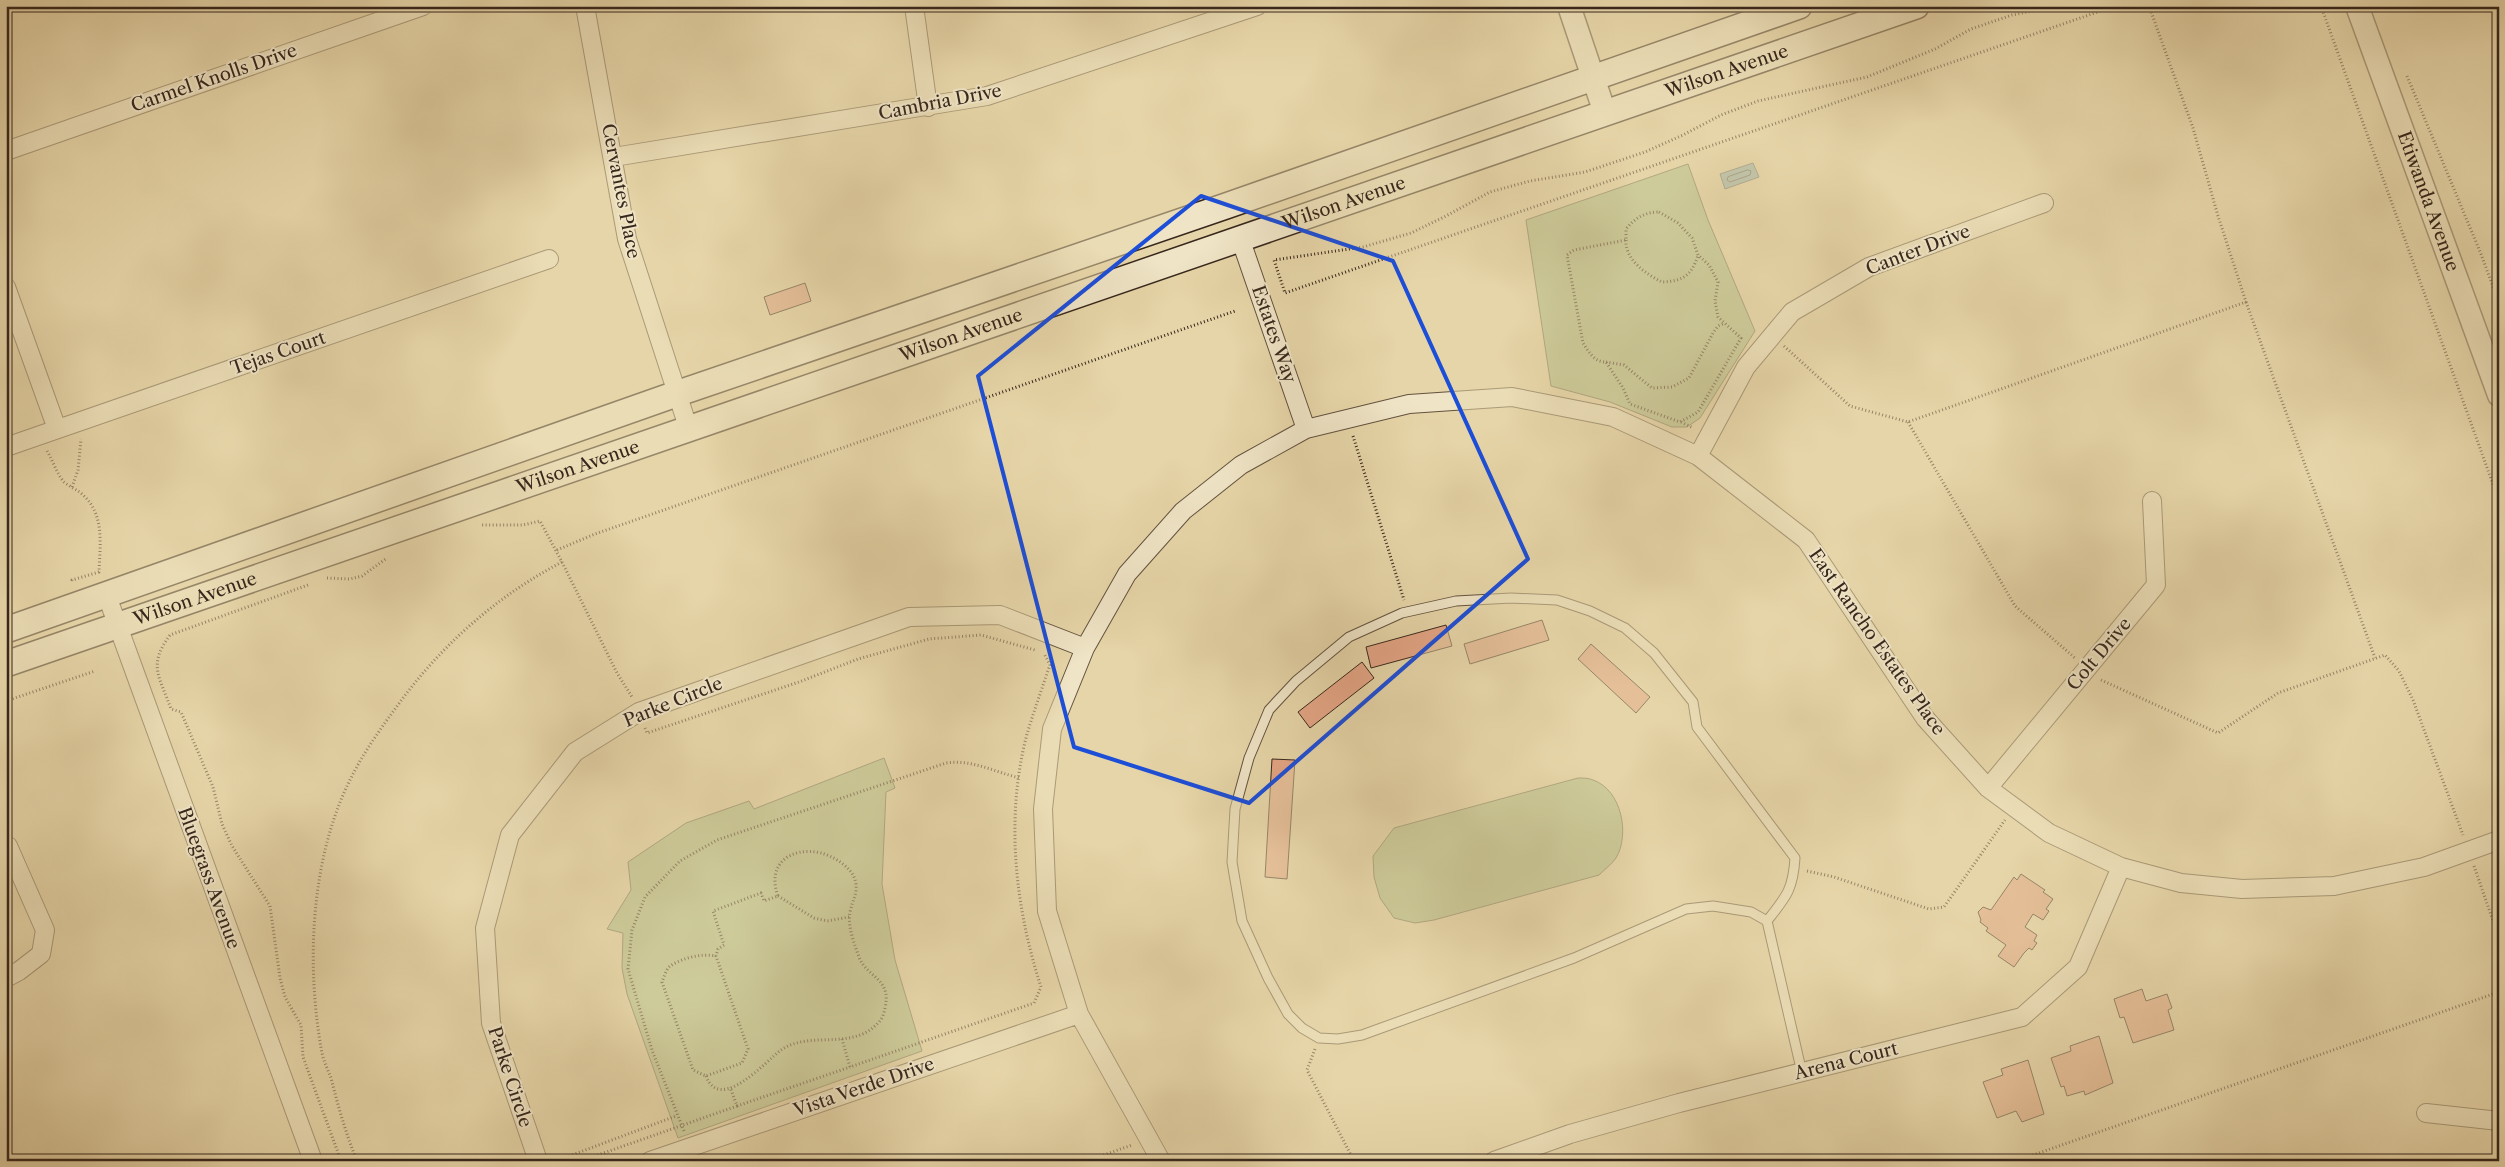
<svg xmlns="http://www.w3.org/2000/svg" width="2505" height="1167" font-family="'Libre Caslon Text',serif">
	<rect width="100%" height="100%" fill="#e6d5a8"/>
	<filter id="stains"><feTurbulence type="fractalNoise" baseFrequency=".004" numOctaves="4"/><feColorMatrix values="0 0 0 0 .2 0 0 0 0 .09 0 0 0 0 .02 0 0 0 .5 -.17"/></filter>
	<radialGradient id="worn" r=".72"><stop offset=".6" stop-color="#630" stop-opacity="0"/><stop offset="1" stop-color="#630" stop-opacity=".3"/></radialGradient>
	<path fill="#b1be8a" stroke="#747253" d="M 1688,164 L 1708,220 L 1755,331 L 1700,418 L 1687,427 L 1672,427 L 1610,402 L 1551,386 L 1526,220 Z
		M 884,758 L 895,788 L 886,792 L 882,884 L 895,960 L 922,1051 L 678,1138 L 627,994 L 622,968 L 623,933 L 607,929 L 631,890 L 628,862 L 686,823 L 749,801 L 754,809 Z
		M 1578,778 C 1583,778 1589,778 1593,780 C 1622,790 1630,835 1616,858 C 1612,864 1604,870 1599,875 L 1434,920 L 1415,923 L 1394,918 L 1380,898 L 1374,877 L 1373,856 L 1394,828 Z"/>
	<path fill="#9cb6b4" stroke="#747d77" d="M 1753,163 L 1759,177 L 1725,189 L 1720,174 Z"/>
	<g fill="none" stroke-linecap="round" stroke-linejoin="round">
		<path stroke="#6a6e68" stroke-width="1" d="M 1748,170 L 1751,171 L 1750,175 L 1730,182 L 1727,180 L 1728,177 Z"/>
	</g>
	<path fill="#e4a585" stroke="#37271c" d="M 805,283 L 811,301 L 770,315 L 764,297 Z
		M 1542,620 L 1549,640 L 1470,664 L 1464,644 Z
		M 1446,625 L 1452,646 L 1371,668 L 1366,647 Z
		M 1591,644 L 1650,697 L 1636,713 L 1578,659 Z
		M 1362,662 L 1374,678 L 1310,728 L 1298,712 Z
		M 1272,759 L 1295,760 L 1287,879 L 1265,877 Z
		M 2021,874 L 2045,890 L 2043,892 L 2053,899 L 2046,909 L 2049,911 L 2043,920 L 2033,914 L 2025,927 L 2037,935 L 2034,941 L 2037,943 L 2032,950 L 2029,948 L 2024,953 L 2014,967 L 1998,956 L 2006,945 L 1986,931 L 1988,928 L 1980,922 L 1981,920 L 1978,912 L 1983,907 L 1991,910 L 2014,877 L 2017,880 Z
		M 2142,989 L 2146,1001 L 2167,994 L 2172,1008 L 2168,1010 L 2174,1030 L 2133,1043 L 2124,1017 L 2120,1018 L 2114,999 Z
		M 2099,1036 L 2113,1083 L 2085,1095 L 2084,1091 L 2067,1096 L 2064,1086 L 2061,1087 L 2051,1058 L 2071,1051 L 2070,1046 Z
		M 2028,1060 L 2044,1114 L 2022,1122 L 2016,1111 L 1997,1118 L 1983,1082 L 2003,1075 L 2001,1069 Z
		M 395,1155 L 397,1161 L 377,1161 Z"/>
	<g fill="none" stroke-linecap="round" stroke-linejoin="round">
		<defs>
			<path id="service" d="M 1767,921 C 1786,897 1793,890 1795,858 L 1697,727 L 1693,702 L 1654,653 L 1625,628 L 1590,611 L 1557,600 L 1511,598 L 1456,601 L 1402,613 L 1349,637 L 1296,681 L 1269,710 L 1249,758 L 1235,809 L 1232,862 L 1242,921 L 1268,978 L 1288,1014 L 1302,1028 L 1319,1038 L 1338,1039 L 1362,1035 L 1574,958 L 1686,909 L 1713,906 L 1751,912 L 1767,921 L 1802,1073"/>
			<path id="minor" d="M 585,6 L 627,239 L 689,430
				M 914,6 L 928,107
				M 6,151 L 423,6
				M 614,157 L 987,96 L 1257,6
				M 1240,238 L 1306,429
				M 6,287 L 57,429
				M 6,447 L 549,259
				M 1698,456 L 1746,367 L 1792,312 L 1869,267 L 2044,203
				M 107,596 L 313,1161
				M 1988,788 L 2156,585 L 2152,501
				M 6,978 L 19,971 L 41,954 L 45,930 L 8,846
				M 2426,1113 L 2499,1121
				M 538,1161 L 491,1023 L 485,928 L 510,835 L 575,752 L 639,712 L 909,617 L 1000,615 L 1085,648
				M 650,1161 L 1079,1014
				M 1161,1161 L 1079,1014 L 1047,911 L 1043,809 L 1052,729 L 1085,648 L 1127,574 L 1183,511 L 1241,465 L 1306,429 L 1409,404 L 1512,397 L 1613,417 L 1698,456 L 1806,540 L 1925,718 L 1988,788 L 2049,833 L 2121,867 L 2181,883 L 2242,889 L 2334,886 L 2424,867 L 2499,840
				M 1494,1161 L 1570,1134 L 1679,1103 L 2022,1017 L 2078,967 L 2121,867"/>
			<g id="tertiary">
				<path d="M 1569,6 L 1605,113"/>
				<path id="s1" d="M 2357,6 L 2499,395"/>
			</g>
			<g id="secondary">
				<path d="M 6,630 L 676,394 L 1226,206 L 1799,6"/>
				<path id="s2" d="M 6,664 L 1916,6"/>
			</g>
		</defs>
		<use href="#service" stroke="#63523f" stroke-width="11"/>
		<use href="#minor" stroke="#63523f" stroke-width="20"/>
		<use href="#tertiary" stroke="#63523f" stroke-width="25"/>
		<use href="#secondary" stroke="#37271c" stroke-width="28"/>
		<path stroke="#37271c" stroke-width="3" stroke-dasharray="1 2.5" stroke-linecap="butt" d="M 2057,6 L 2012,15 L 1971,29 L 1935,49 L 1867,77 L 1758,101 L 1721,115 L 1683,135 L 1645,152 L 1585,172 L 1530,181 L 1490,192 L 1446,216 L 1411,233 L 1363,247 L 1274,260 L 1285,293 L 2115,6
			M 2321,6 L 2499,501
			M 2407,76 L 2481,254 L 2499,303
			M 1659,212 L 1678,223 L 1692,238 L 1698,255 L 1709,265 L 1718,282 L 1715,301 L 1718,317 L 1741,338 L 1698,412 L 1680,422 L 1630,404 L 1623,388 L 1606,362 C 1594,362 1589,352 1583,343 L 1567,255 L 1574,250 L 1626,240 L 1626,229 C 1635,218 1645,212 1659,212 Z
			M 1626,240 C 1625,260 1646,274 1662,282 C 1684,281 1691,275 1698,256
			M 2246,302 L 2375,658
			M 1784,346 L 1850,406 L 1908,422 L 2246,302 L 2218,216 L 2193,128 L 2149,6
			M 1606,362 L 1624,365 L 1652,388 L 1672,387 L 1689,378 L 1713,333 L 1718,326 L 1725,323
			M 1681,422 L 1693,428
			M 1908,422 L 2015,606 L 2075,658
			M 1353,436 L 1404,600
			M 47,451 C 53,461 57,474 64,482 C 70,487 78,490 83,495 C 105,515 100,545 99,572 L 72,580 L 73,583
			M 72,487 L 78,470 L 81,439
			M 557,550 L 595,534 L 1235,311
			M 562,562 L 617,673 L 632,697
			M 327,578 L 350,579 L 362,576 L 387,558
			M 308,585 L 170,635 C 147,666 160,677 171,709 L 181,712 L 213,787 L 222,824 L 232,846 L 270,906 L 280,978 L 285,997 L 301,1025 L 303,1057 L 341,1161
			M 2101,680 L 2218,733 L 2278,693 L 2385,655 L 2399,671 L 2413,700 L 2463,835
			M 6,701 L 95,671
			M 645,728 L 647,733 L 799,682 L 858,659 L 929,639 L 981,635 L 1035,650
			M 2474,866 L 2499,938
			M 1807,871 L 1834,877 L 1929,909 L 1944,907 L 2005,820
			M 778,896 L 814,918 L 827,921 L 849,917
			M 842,1039 L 850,1067 L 1034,1003 L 1041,987 C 1015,907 1005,817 1027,734 C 1034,711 1042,688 1050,665 L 1044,653
			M 1315,1049 L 1307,1070 L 1354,1161
			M 706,1076 C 720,1114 766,1061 781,1050 C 810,1030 851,1051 877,1024 C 882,1020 884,1014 885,1008 C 892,978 867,978 859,957 C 855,946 847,925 850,913 C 852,899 860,892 854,877 C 849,866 833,856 821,853 C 791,846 766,864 778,896 L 764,901 L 761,893 L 713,911 L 724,945 L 718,949 L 716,956 L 748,1049 L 742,1063 L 706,1076 L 693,1070 L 662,982 C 664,977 666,970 669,967 C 681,958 702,953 716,956
			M 737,1106 L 850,1067
			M 684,1131 L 652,1050 L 628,969 L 632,930 L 645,897 L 680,861 L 717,840 L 946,763 C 972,759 994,772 1020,778
			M 357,1161 C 346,1134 338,1106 331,1078 C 328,1070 324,1062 322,1053 C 306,967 310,860 350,780 C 364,751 384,724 403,698 C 446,641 499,595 562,562 L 540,521 L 523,525 L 480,525
			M 556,1161 L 676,1116
			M 581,1161 L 737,1106 L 730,1087
			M 1087,1161 L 1132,1145
			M 2016,1161 L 2499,992"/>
		<use href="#service" stroke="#efe4c6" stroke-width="9"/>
		<use href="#minor" stroke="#efe4c6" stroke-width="18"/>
		<use href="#tertiary" stroke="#efe4c6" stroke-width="22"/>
		<use href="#secondary" stroke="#efe4c6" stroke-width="25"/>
	</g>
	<path d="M0 0H2505V1167H0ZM 1201,196 L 1393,261 L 1528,559 L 1249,803 L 1074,747 L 978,376 Z" fill="#e6d5a8" fill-opacity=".55" fill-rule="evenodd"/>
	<path fill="none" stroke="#1d4ed8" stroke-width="4" stroke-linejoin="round" d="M 1201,196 L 1393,261 L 1528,559 L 1249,803 L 1074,747 L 978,376 Z"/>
	<g text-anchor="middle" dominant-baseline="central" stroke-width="4" stroke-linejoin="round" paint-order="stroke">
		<g font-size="18" fill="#37271c" stroke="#efe4c6">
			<text stroke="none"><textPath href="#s2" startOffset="1820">Wilson Avenue</textPath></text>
			<text transform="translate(214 78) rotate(-19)">Carmel Knolls Drive</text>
			<text transform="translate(940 102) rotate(-11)">Cambria Drive</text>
			<text transform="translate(621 191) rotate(79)">Cervantes Place</text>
			<text stroke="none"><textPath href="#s1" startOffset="208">Etiwanda Avenue</textPath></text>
			<text stroke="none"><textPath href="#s2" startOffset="1415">Wilson Avenue</textPath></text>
			<text transform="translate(1918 250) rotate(-21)">Canter Drive</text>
			<text transform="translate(1274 334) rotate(71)">Estates Way</text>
			<text stroke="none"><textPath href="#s2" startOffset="1010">Wilson Avenue</textPath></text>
			<text transform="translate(278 353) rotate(-19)">Tejas Court</text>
			<text stroke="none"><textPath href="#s2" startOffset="605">Wilson Avenue</textPath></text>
			<text stroke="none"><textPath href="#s2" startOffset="200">Wilson Avenue</textPath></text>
			<text transform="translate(1877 642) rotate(55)">East Rancho Estates Place</text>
			<text transform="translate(2099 654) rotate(-50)">Colt Drive</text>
			<text transform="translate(673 702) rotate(-22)">Parke Circle</text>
			<text transform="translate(209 878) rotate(70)">Bluegrass Avenue</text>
			<text transform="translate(1846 1061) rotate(-14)">Arena Court</text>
			<text transform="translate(510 1077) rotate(72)">Parke Circle</text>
			<text transform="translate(864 1087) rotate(-19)">Vista Verde Drive</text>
		</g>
	</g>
	<rect width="2505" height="1167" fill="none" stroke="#e6d5a8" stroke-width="25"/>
	<rect x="8" y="8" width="2490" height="1152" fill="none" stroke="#37271c" stroke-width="2.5"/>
	<rect x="12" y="12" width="2480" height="1142" fill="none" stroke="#37271c"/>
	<rect width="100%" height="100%" filter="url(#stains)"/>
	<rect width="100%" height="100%" fill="url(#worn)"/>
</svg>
